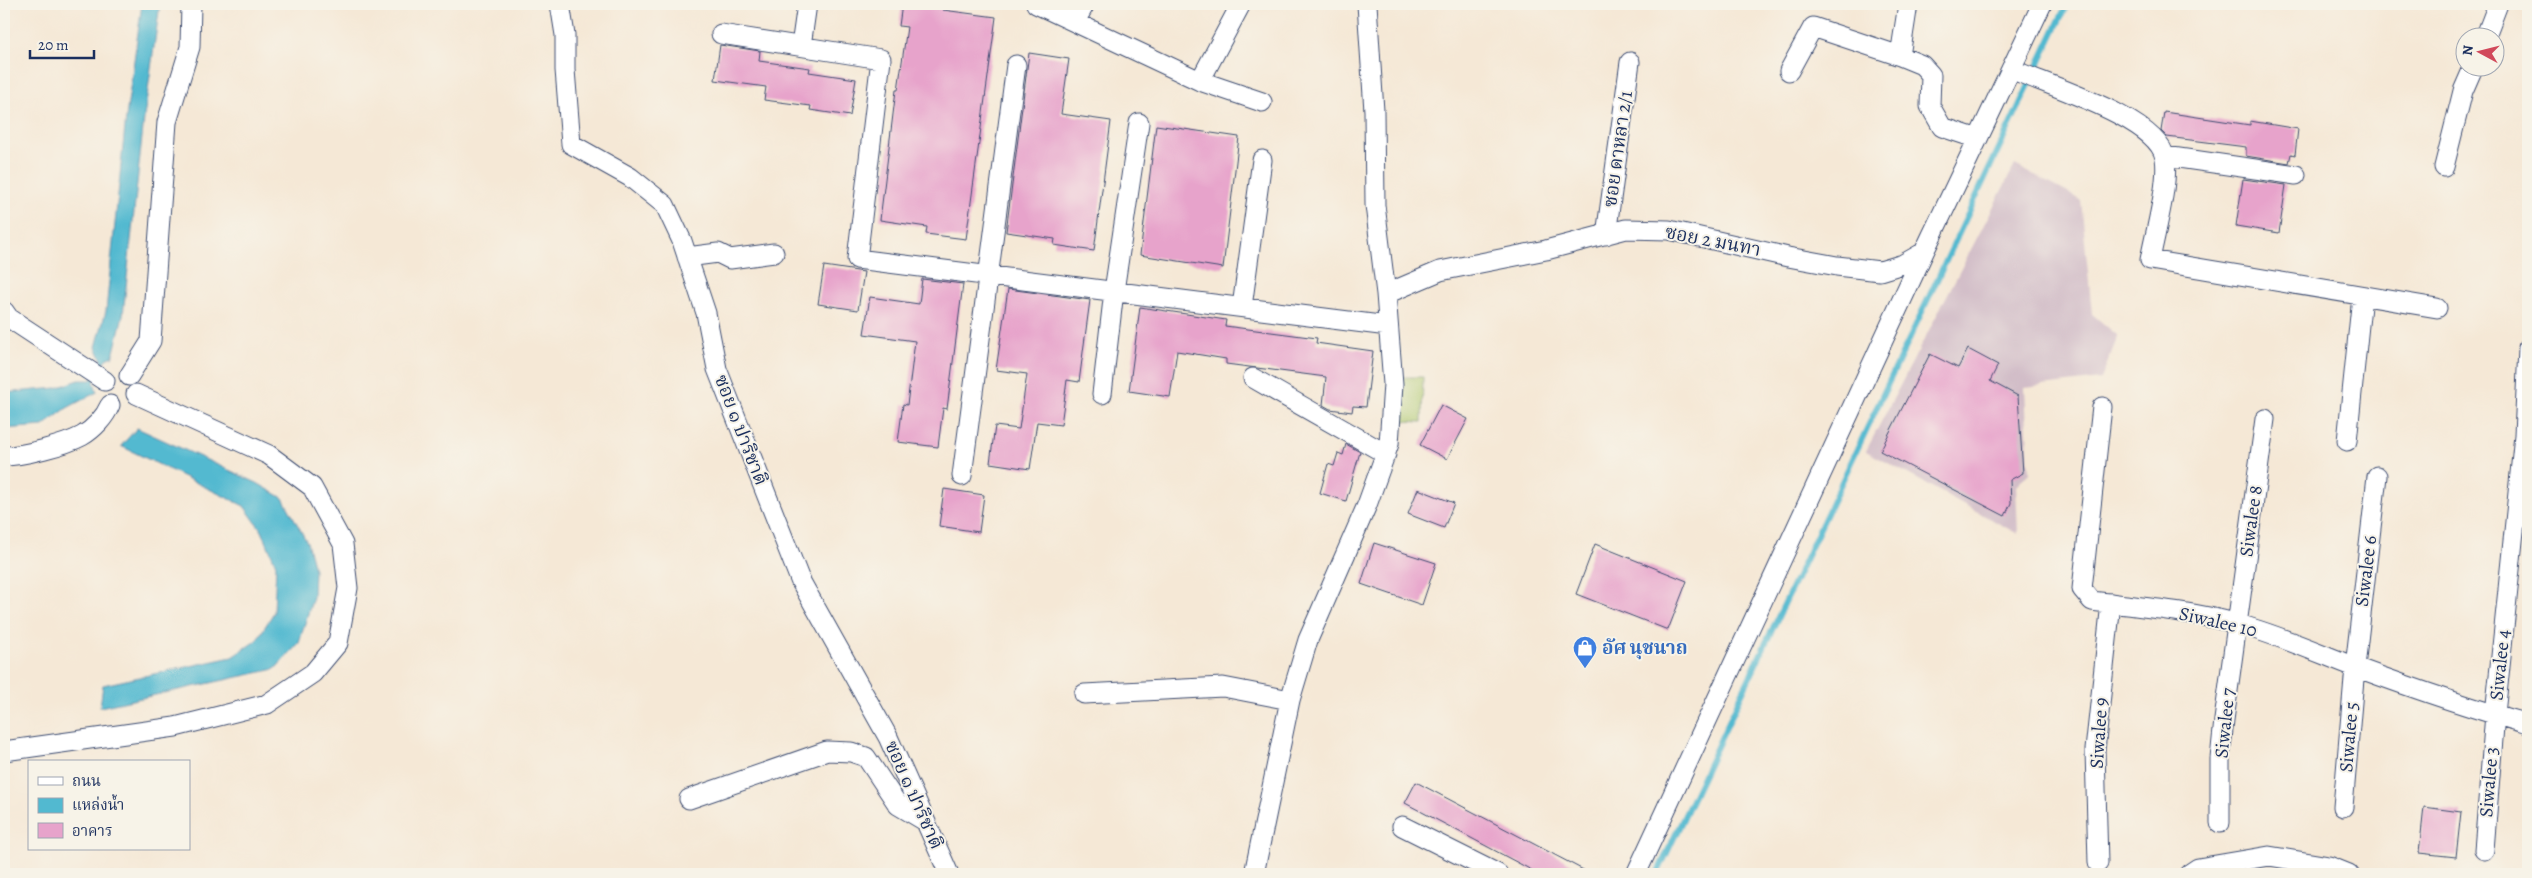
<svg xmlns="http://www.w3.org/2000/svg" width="2532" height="878" font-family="Alegreya,'Noto Serif Thai',serif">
	<rect width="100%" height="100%" fill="#f7f3e8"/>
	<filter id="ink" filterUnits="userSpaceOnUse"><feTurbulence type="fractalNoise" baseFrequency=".02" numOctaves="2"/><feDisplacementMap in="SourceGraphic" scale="10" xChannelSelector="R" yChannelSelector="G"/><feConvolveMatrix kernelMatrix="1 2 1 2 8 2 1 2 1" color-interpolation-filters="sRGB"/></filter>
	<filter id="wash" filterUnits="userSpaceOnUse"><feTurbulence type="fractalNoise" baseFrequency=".0096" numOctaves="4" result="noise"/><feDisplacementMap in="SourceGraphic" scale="20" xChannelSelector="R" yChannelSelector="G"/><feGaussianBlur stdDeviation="1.12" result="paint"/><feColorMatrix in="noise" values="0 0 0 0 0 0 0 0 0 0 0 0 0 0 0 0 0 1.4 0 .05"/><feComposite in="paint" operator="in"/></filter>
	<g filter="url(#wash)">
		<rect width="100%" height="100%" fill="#f5e8d6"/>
		<path fill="#d2bdc8" d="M 2015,165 L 2081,200 L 2092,314 L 2118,336 L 2101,379 L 2025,388 L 2029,473 L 2016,486 L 2018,534 L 1866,451 Z"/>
		<path fill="#acc66b" stroke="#647a64" d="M 1402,377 L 1423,377 L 1422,422 L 1401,421 Z"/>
		<path fill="#52b9d0" stroke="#367497" d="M 142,4 L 160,4 L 144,118 L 123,315 L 113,356 L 105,360 L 94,382 L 97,392 L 67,408 L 43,426 L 4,429 L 4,393 L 56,388 L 79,380 L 91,380 L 102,360 L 96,347 L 106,311 L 126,117 Z
			M 137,428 L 257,483 L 283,498 L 307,542 L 314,569 L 313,597 L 299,643 L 275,669 L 100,707 L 103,685 L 232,657 L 257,640 L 274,612 L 276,565 L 262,531 L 244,506 L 121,446 Z"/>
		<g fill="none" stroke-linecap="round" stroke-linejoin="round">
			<path stroke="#52b9d0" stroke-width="6" d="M 1657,874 L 2067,4"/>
		</g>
		<g id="blocks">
			<path fill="#e7a3cb" d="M 902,4 L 943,4 L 943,10 L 996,17 L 966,239 L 926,234 L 927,227 L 880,220 L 896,90 L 898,90 L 907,27 L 899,26 Z
				M 720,45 L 760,51 L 759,61 L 810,68 L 809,72 L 856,79 L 850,116 L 810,110 L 811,106 L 764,100 L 766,87 L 715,80 Z
				M 1029,53 L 1069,59 L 1061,114 L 1111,121 L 1094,251 L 1054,245 L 1055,239 L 1006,232 Z
				M 2164,112 L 2250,125 L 2250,121 L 2298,129 L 2295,155 L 2291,154 L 2289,163 L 2246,156 L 2246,147 L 2167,137 L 2161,131 Z
				M 1156,125 L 1239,137 L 1223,268 L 1140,255 Z
				M 2243,179 L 2286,185 L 2279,233 L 2236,226 Z
				M 824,266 L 864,272 L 858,310 L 818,304 Z
				M 922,279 L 963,284 L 947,409 L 943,408 L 938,447 L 898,442 L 903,404 L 907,405 L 915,341 L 864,334 L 870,297 L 919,304 Z
				M 1008,289 L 1090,300 L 1079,382 L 1067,380 L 1061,425 L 1037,422 L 1030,469 L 990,463 L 995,426 L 1019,429 L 1027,374 L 996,370 Z
				M 1140,307 L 1226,320 L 1225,326 L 1317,338 L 1316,343 L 1373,351 L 1366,407 L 1353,406 L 1352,412 L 1330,409 L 1323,405 L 1326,377 L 1226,364 L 1226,359 L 1177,351 L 1170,397 L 1129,391 Z
				M 1968,349 L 1998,365 L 1990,381 L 2018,396 L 2023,473 L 2010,480 L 2011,503 L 2005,516 L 1880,451 L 1930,354 L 1958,368 Z
				M 1441,405 L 1468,419 L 1447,459 L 1420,445 Z
				M 1346,444 L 1360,452 L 1346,501 L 1320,493 L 1328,464 L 1334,466 L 1338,453 L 1343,455 Z
				M 944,489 L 984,495 L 979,532 L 939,526 Z
				M 1418,489 L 1454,503 L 1444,528 L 1408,514 Z
				M 1374,543 L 1436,563 L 1422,605 L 1361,584 Z
				M 1595,544 L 1687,581 L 1668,630 L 1576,594 Z
				M 1416,782 L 1591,874 L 1539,874 L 1405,803 Z
				M 2424,807 L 2461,812 L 2456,857 L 2419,853 Z"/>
		</g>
	</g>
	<g filter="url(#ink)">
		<use href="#blocks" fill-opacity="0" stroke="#3c4b70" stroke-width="1"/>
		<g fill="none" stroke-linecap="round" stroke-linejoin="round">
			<defs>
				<path id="minor" d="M 560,4 L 565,35 L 565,70 L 571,144 L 630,177 L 665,205 L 682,241 L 706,313 L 717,369 L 800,580 L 888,737 L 949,874
					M 1036,4 L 1200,81 L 1262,102
					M 1908,4 L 1900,56 L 1922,65 L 1931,75 L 1930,106 L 1942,127 L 1978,139
					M 1075,22 L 1085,4
					M 721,34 L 881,59 L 857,259 L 1388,326
					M 2485,38 L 2498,4
					M 801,46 L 807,4
					M 2011,69 C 2046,85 2158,118 2165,158 C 2169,183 2155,233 2150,260 L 2437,308
					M 1789,71 L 1813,27 L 1900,56
					M 1200,81 L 1241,4
					M 2165,156 L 2296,175
					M 2444,167 L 2463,91 L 2473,68
					M 1606,235 L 1630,62
					M 687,257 L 718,253 L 730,259 L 774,253
					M 1386,294 L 1440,271 L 1546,250 L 1626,229 L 1669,230 L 1788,257 L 1837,266 L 1880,271 L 1903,264 L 1924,252
					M 1242,307 L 1262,160
					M 4,311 L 9,318 L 105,381
					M 129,376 L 151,341 L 167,122 L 190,47 L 191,4
					M 1253,378 L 1386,454
					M 1102,394 L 1114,291 L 1139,123
					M 2102,407 L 2082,589 L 2092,601 C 2140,607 2191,611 2238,624 C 2278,635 2316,652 2355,667 C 2412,688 2470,708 2528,724
					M 2347,441 L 2362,296
					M 4,456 C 23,456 65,445 82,436 C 94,429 105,417 110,405
					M 962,476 L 1016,65
					M 1084,694 L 1223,687 L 1290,700
					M 4,751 L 175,727 L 267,704 L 313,673 L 338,643 L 348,588 L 343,544 L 312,487 L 269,455 L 136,394
					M 689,799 L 827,751 L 851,752 L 866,757 L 898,805 L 925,821
					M 2343,807 L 2355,667 L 2377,476
					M 2220,823 L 2220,759 L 2224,720 L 2265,419
					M 1402,826 L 1498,874
					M 2484,850 L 2495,714 L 2524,435 L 2528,348
					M 2098,863 L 2095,750 L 2111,603
					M 1254,874 L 1290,700 L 1308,640 L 1367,505 L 1389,444 L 1393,384 L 1386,294 L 1375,205 L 1374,111 L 1367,4
					M 1636,874 L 1924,252 L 2042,4
					M 2189,874 L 2198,868 L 2269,856 L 2329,866 L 2349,874"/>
			</defs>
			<use href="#minor" stroke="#3c4b70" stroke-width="21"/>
			<use href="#minor" stroke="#fff" stroke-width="19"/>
		</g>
	</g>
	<defs>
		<symbol id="shop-pin" viewBox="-11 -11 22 30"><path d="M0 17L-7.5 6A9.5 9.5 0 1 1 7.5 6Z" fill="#3f7fe0" stroke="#f7f3e8"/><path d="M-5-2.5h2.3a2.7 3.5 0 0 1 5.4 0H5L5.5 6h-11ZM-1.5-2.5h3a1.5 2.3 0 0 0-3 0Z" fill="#fff"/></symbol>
	</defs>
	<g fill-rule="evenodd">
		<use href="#shop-pin" x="1571" y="634" width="28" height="38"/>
	</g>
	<g text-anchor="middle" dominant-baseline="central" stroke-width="4" stroke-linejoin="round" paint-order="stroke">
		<g font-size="19" fill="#1b2f5e" stroke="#f7f3e8">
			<text transform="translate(1618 149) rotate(-82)">ซอย ดาหลา 2/1</text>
			<text transform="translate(1713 241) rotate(11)">ซอย 2 มนทา</text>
			<text transform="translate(741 430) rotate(69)">ซอย ๑ ปาริชาติ</text>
			<text transform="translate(2251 521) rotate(-82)">Siwalee 8</text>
			<text transform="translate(2366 571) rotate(-83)">Siwalee 6</text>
			<text transform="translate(2218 622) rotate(13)">Siwalee 10</text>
			<text transform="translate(2500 665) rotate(-84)">Siwalee 4</text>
			<text transform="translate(2225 723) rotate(-84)">Siwalee 7</text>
			<text transform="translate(2099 733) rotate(-86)">Siwalee 9</text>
			<text transform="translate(2349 737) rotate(-85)">Siwalee 5</text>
			<text transform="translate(2489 782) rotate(-85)">Siwalee 3</text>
			<text transform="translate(914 795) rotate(66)">ซอย ๑ ปาริชาติ</text>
		</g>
		<g font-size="19" font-weight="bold" fill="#366cbe" stroke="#f7f3e8" text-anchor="start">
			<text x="1602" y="648">อัศ นุชนาถ</text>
		</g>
	</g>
	<rect width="2532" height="878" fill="none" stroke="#f7f3e8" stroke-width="20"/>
	<rect x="28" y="760" width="162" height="90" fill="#f7f3e8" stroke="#9fa5b1"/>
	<rect x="38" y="777" width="25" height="8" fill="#ffffff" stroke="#9fa5b1"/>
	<text x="72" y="786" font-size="15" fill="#1b2f5e">ถนน</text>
	<rect x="38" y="798" width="25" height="15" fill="#52b9d0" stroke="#9fa5b1"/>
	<text x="72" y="810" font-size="15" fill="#1b2f5e">แหล่งน้ำ</text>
	<rect x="38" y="823" width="25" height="15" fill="#e7a3cb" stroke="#9fa5b1"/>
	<text x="72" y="836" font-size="15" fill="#1b2f5e">อาคาร</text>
	<g transform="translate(2480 52) rotate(277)"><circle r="24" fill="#f7f3e8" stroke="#9fa5b1"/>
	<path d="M0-4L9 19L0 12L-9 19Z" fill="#d1495b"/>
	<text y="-8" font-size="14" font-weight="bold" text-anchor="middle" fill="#1b2f5e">N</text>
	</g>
	<path d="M30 50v8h64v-8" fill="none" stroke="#1b2f5e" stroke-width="2.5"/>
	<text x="38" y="50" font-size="15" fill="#1b2f5e" stroke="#f7f3e8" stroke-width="4" paint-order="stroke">20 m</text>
</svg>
